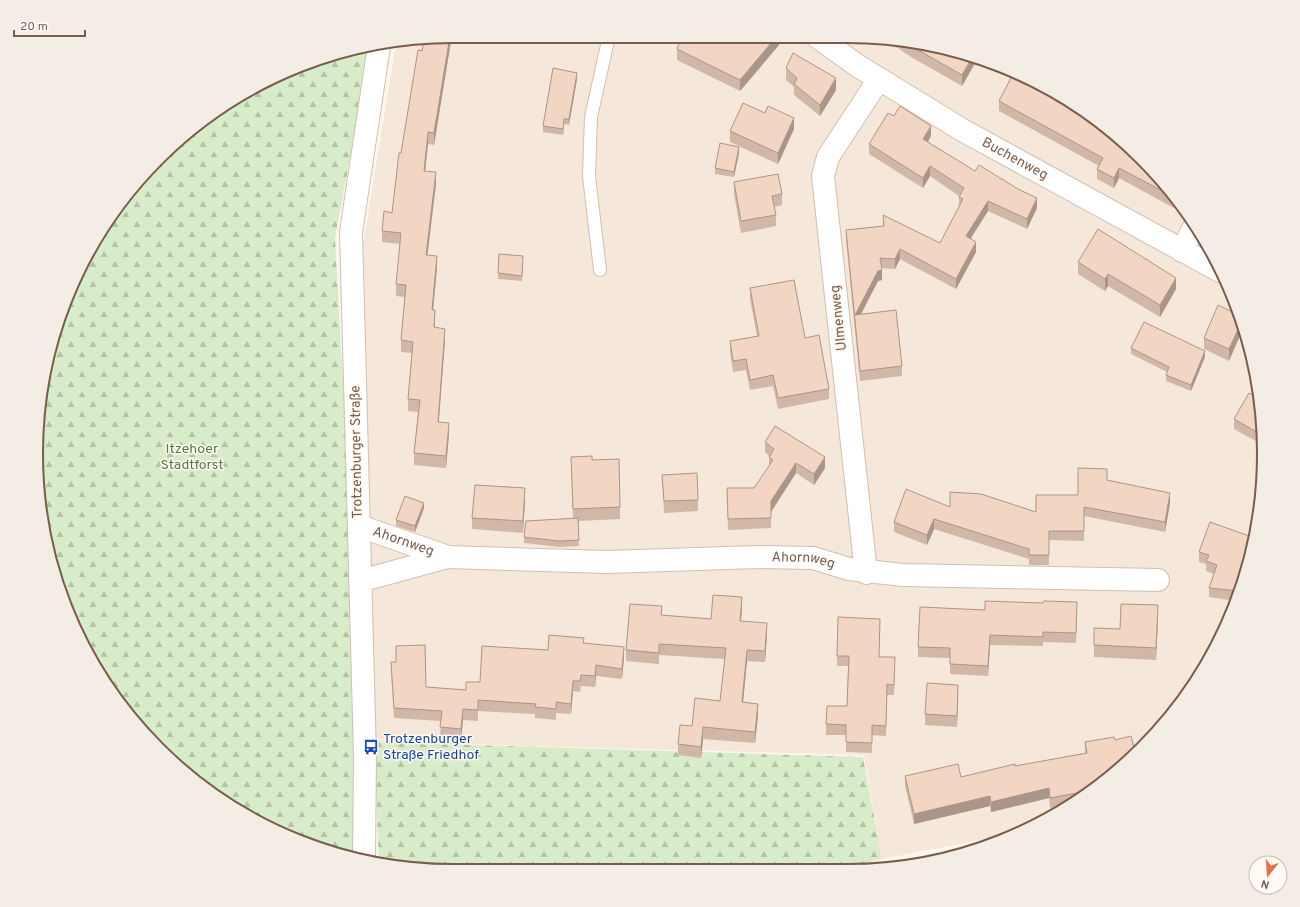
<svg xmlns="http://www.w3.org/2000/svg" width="1300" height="907" font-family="Overpass,sans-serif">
	<defs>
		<pattern id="forest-firs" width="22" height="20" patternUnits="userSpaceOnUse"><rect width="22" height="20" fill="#d8ecc9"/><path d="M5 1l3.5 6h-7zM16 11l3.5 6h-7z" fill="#b4c2a5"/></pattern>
	</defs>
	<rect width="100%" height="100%" fill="#fdf6ec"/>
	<path fill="#f5e8da" d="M 454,36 L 847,36 L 928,44 L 981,58 L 1055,92 L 1142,158 L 1194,222 L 1232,294 L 1256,372 L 1264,454 L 1256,535 L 1232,613 L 1194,686 L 1142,749 L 1100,785 L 1031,828 L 1015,833 L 882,859 L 864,755 L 374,742 L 362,251 L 396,44 Z"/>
	<path fill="url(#forest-firs)" d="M 371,47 L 335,238 L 344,401 L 358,734 L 359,859 L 294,839 L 221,801 L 158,749 L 106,686 L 79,638 L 44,535 L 36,454 L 40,399 L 68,294 L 106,222 L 139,178 L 222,106 L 294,68 L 345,50 Z
		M 374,742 L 863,757 L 882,859 L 828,871 L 454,871 L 379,864 Z"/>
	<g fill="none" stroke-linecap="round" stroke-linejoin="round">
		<defs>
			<path id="lane" d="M 600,270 L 589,176 L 591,117 L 609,36"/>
			<g id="street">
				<path id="s1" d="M 816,36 L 858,66 L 964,131 L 1220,271"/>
				<path d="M 1182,251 L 1195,225"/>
				<path id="s2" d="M 359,526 L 448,557"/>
				<path d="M 866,573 L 823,176 L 828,157 L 879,79"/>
				<path id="s3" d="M 360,581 L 448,557 L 607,562 L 757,557 L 813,558 L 849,569 L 903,575 L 1158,580"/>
				<path d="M 364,861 L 365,756 L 351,232 L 379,46"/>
			</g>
		</defs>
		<use href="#lane" stroke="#d1beb0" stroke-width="14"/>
		<use href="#street" stroke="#d1beb0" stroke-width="24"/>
		<use href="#lane" stroke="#fff" stroke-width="12"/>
		<use href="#street" stroke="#fff" stroke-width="22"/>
	</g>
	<path fill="#d1b7a8" d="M 455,36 L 454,42 L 451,41 L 434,145 L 428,144 L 425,171 L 436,184 L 427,255 L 437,268 L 433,310 L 435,321 L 435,327 L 445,340 L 438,422 L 449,434 L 446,468 L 414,465 L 414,453 L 418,412 L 408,411 L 408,399 L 412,353 L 401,352 L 401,340 L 405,297 L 396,296 L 396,284 L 400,244 L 382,242 L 382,231 L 392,213 L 401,153 L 424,40 Z
		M 779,36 L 779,45 L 740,91 L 677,60 L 677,49 Z
		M 886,40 L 928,44 L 978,58 L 962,86 L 911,57 Z
		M 786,68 L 836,90 L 820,116 L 794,95 L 794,87 L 786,80 Z
		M 577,79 L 569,125 L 564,124 L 563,135 L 543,132 L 543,126 Z
		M 999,101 L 1142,158 L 1177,201 L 1174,208 L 1119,178 L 1114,188 L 1097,179 L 1097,169 L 1099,166 L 999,111 Z
		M 894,116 L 931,136 L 928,142 L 975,171 L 1037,208 L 1027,229 L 988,211 L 970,239 L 976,252 L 956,289 L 900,259 L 895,269 L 881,268 L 882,280 L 878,281 L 861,315 L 902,366 L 902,376 L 860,381 L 846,240 L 846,230 L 883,226 L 883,215 L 940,243 L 959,207 L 959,196 L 930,176 L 923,188 L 869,154 L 869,144 Z
		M 794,129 L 778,164 L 730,142 L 730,131 Z
		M 739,153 L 734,177 L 715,174 L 715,168 Z
		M 734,182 L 782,194 L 782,205 L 774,207 L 776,215 L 776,226 L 741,233 L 734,194 Z
		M 523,262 L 522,281 L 498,279 L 498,273 Z
		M 1078,262 L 1176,289 L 1160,317 L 1108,286 L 1105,291 L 1078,274 Z
		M 750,288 L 805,338 L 829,389 L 829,399 L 778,409 L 773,386 L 750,390 L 746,370 L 733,372 L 730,351 L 730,341 L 757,336 L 750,299 Z
		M 1239,315 L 1229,361 L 1204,349 L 1204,338 Z
		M 1131,348 L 1205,357 L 1191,391 L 1166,381 L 1166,375 L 1167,372 L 1131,354 Z
		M 1259,398 L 1263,445 L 1234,429 L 1234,419 Z
		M 765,442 L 825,468 L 814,485 L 796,473 L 771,511 L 771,528 L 728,530 L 727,488 L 754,488 L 769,467 L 769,456 L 765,452 Z
		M 571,457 L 592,460 L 620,507 L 620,519 L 578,521 L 579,546 L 559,547 L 524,543 L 524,537 L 573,519 Z
		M 662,475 L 698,500 L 698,511 L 664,513 Z
		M 1107,480 L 1170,503 L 1165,532 L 1084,516 L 1084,541 L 1049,540 L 1049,565 L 1029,565 L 1029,559 L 934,529 L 927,545 L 894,532 L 894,522 L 950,507 L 1036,512 L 1078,495 Z
		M 525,500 L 523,533 L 472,529 L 472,518 Z
		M 424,508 L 415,532 L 396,526 L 396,520 Z
		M 1255,538 L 1236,601 L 1209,597 L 1209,588 L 1214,574 L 1206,571 L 1206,564 L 1199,562 L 1199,552 Z
		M 742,608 L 741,621 L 767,634 L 765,662 L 747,661 L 743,702 L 758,715 L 755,743 L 703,739 L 701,758 L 678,755 L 678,744 L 692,726 L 720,701 L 725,659 L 659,655 L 659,664 L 626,661 L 626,650 L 662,615 L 711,619 Z
		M 1077,612 L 1076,643 L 1043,642 L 1043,646 L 990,645 L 988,676 L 950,674 L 950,658 L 918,657 L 918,647 Z
		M 1158,617 L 1156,660 L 1094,657 L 1094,645 L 1120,629 Z
		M 880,629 L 879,657 L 895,668 L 894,695 L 887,695 L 886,736 L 872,735 L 872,753 L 846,752 L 846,735 L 826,735 L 826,724 L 847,706 L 848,666 L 837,666 L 837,656 Z
		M 584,643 L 624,658 L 622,679 L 596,676 L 595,687 L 581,686 L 580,692 L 573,691 L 571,714 L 556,713 L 556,720 L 535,718 L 535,714 L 478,711 L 478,721 L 463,720 L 461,740 L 440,738 L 441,721 L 394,718 L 391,672 L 391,662 L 426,687 L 466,690 L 480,682 L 548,650 Z
		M 958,696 L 957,727 L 925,725 L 925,714 Z
		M 1085,742 L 1100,785 L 1070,804 L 1050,808 L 1049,798 L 991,812 L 990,806 L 914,824 L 905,786 L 905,776 L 961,777 L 1085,753 Z"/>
	<path fill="#aa9588" d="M 450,36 L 451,36 L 451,41 L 434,145 L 434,133 Z
		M 777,36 L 779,36 L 779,45 L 740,91 L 740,80 Z
		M 973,56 L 978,58 L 962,86 L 962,75 Z
		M 577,73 L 577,79 L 569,125 L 569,119 Z
		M 836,78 L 836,90 L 820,116 L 820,105 Z
		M 794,118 L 794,129 L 778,164 L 778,153 Z
		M 564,119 L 564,124 L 563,135 L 563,129 Z
		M 931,126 L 931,136 L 923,149 L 923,139 Z
		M 428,132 L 428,144 L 424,182 L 424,171 Z
		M 739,147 L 739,153 L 734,177 L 734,172 Z
		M 930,166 L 930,176 L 923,188 L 923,178 Z
		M 1119,168 L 1119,178 L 1114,188 L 1114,178 Z
		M 436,172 L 436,184 L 426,267 L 426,255 Z
		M 1174,197 L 1177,201 L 1174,208 Z
		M 1037,198 L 1037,208 L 1027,229 L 1027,219 Z
		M 988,201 L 988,211 L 966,246 L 966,236 Z
		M 976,242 L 976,252 L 956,289 L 956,279 Z
		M 900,249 L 900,259 L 895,269 L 895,259 Z
		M 437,256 L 437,268 L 432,321 L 432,310 Z
		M 882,270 L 882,280 L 878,281 L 855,325 L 855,315 L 878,271 Z
		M 1108,274 L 1108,286 L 1105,291 L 1105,279 Z
		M 1176,278 L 1176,289 L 1160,317 L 1160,305 Z
		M 435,310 L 435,321 L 434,339 L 434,327 Z
		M 1241,323 L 1243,329 L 1229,361 L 1229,349 Z
		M 445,329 L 445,340 L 438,433 L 438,422 Z
		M 1205,351 L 1205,357 L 1191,391 L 1191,385 Z
		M 449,423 L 449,434 L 446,468 L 446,456 Z
		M 825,457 L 825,468 L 814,485 L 814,474 Z
		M 796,463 L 796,473 L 771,512 L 771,501 Z
		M 525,488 L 525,500 L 523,533 L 523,521 Z
		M 1170,493 L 1170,503 L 1165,532 L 1165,522 Z
		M 424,503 L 424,508 L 415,532 L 415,526 Z
		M 934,519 L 934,529 L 927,545 L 927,535 Z
		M 742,597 L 742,608 L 740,632 L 740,621 Z
		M 1158,605 L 1158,617 L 1156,660 L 1156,648 Z
		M 767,623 L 767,634 L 765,662 L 765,651 Z
		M 990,635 L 990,645 L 988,676 L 988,666 Z
		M 624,647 L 624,658 L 622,679 L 622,669 Z
		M 747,650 L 747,661 L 742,713 L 742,702 Z
		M 596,665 L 596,676 L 595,687 L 595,676 Z
		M 573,681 L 573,691 L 571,714 L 571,704 Z
		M 958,685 L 958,696 L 957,727 L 957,716 Z
		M 758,704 L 758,715 L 755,743 L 755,732 Z
		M 463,709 L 463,720 L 461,740 L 461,729 Z
		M 703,727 L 703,739 L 701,758 L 701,747 Z
		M 1103,783 L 1100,785 L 1093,790 L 1093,785 Z
		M 1049,788 L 1049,798 L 991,812 L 991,802 Z
		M 990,796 L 990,806 L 914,824 L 914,814 Z"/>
	<path fill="#f3d5c3" stroke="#aa9588" d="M 450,36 L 434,133 L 428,132 L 424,171 L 436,172 L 426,255 L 437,256 L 432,310 L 435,310 L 434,327 L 445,329 L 438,422 L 449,423 L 446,456 L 414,453 L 420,400 L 408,399 L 413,342 L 401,340 L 406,285 L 396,284 L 401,233 L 382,231 L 384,211 L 392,213 L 399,153 L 401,153 L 418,50 L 422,51 L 424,40 Z
		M 682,36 L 777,36 L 740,80 L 677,49 Z
		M 905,42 L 928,44 L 973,56 L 962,75 L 911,46 Z
		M 793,53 L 836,78 L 820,105 L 794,84 L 797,78 L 786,68 Z
		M 553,68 L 577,73 L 569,119 L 564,119 L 563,129 L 543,126 Z
		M 1013,74 L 1040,87 L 1041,85 L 1055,92 L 1142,158 L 1174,197 L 1119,168 L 1114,178 L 1097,169 L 1103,158 L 999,101 Z
		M 743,103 L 765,113 L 768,106 L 794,118 L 778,153 L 730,131 Z
		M 900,106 L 931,126 L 923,139 L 975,171 L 979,165 L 1018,189 L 1037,198 L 1027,219 L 988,201 L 966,236 L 976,242 L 956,279 L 900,249 L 895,259 L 880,258 L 882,270 L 878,271 L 855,315 L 896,310 L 902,366 L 860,371 L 846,230 L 884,226 L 883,215 L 940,243 L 963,199 L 959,197 L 964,188 L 930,166 L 923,178 L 869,144 L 888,113 L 894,116 Z
		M 720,143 L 739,147 L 734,172 L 715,168 Z
		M 778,174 L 782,194 L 772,196 L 776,215 L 741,221 L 734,182 Z
		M 1098,229 L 1176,278 L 1160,305 L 1108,274 L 1105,279 L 1078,262 Z
		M 499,254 L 523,256 L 522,276 L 498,273 Z
		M 794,280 L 805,338 L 819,335 L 829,389 L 778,398 L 773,375 L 750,380 L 746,359 L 733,361 L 730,341 L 759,336 L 750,288 Z
		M 1218,305 L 1239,315 L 1241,323 L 1229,349 L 1204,338 Z
		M 1144,322 L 1205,351 L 1191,385 L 1166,375 L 1169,367 L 1131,348 Z
		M 1249,393 L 1259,398 L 1262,435 L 1234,419 Z
		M 775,426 L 825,457 L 814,474 L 796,463 L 771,501 L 771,518 L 728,519 L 727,488 L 754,488 L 773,460 L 769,457 L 774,449 L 765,442 Z
		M 592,456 L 592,460 L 619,459 L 620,507 L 573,509 L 571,457 Z
		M 1078,468 L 1107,469 L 1107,480 L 1170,493 L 1165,522 L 1084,507 L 1084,531 L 1049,531 L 1049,555 L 1029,555 L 1029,549 L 934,519 L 927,535 L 894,522 L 906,489 L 950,507 L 950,492 L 981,494 L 1036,512 L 1036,495 L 1078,495 Z
		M 697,473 L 698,500 L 664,501 L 662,475 Z
		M 475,485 L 525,488 L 523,521 L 472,518 Z
		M 405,496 L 424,503 L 415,526 L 396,520 Z
		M 578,518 L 579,540 L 559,541 L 524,537 L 526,521 Z
		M 1210,522 L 1255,538 L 1239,591 L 1209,588 L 1217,565 L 1206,561 L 1209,555 L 1199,552 Z
		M 713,595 L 742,597 L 740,621 L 767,623 L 765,651 L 747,650 L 742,702 L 758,704 L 755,732 L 703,727 L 701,747 L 678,744 L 680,725 L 692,726 L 695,698 L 720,701 L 726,648 L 659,644 L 659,653 L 626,650 L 630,604 L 662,606 L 661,615 L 711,619 Z
		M 985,601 L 1043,603 L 1044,601 L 1077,602 L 1076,633 L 1043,632 L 1043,637 L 990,635 L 988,666 L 950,664 L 950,648 L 918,647 L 920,607 L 985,610 Z
		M 1121,604 L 1158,605 L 1156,648 L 1094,645 L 1094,628 L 1120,629 Z
		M 838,617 L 880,619 L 879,657 L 895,657 L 894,685 L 887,684 L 886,726 L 872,725 L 872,743 L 846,742 L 846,725 L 826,724 L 827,706 L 847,706 L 849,656 L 837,656 Z
		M 549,635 L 584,638 L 583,643 L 624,647 L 622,669 L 596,665 L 595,676 L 581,675 L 580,681 L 573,681 L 571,704 L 556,702 L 556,709 L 535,707 L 536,704 L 478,700 L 478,710 L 463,709 L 461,729 L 440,727 L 442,711 L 394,708 L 391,662 L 396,662 L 396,646 L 425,645 L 426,687 L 466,690 L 466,682 L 480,682 L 482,646 L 548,650 Z
		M 927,683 L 958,685 L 957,716 L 925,714 Z
		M 1131,736 L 1134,748 L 1144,746 L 1103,783 L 1093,785 L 1094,789 L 1093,790 L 1050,798 L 1049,788 L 991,802 L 990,796 L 914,814 L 905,776 L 958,764 L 961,777 L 1015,764 L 1015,766 L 1087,753 L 1085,742 L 1114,737 L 1115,740 Z"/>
	<defs>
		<symbol id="bus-bare" viewBox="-9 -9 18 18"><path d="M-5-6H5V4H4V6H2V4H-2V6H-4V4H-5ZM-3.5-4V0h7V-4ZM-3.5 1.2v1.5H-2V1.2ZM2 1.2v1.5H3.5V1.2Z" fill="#1a4fb4" stroke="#fffaf3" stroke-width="2.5" paint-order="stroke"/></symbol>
	</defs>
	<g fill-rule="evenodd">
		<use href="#bus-bare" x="360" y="736" width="22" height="22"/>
	</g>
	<g text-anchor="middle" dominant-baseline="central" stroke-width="3" stroke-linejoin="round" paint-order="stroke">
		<g font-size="14" fill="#7a5c4d" stroke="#fffaf3">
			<text stroke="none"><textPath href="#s1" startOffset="234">Buchenweg</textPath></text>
			<text transform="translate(839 318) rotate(-96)">Ulmenweg</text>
			<text transform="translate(357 452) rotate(-91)">Trotzenburger Straße</text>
			<text stroke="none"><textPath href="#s2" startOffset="47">Ahornweg</textPath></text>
			<text stroke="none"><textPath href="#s3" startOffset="447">Ahornweg</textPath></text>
		</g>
		<g font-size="14" fill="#537a41" stroke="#fffaf3">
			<text x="192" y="449">Itzehoer<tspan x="192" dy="16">Stadtforst</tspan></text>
		</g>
		<g font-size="14" fill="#164399" stroke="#fffaf3" text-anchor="start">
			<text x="383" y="739">Trotzenburger<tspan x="383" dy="16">Straße Friedhof</tspan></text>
		</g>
	</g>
	<path d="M0 0H1300V907H0ZM453 43H847A410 410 0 0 1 1257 453V454A410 410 0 0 1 847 864H453A410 410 0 0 1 43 454V453A410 410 0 0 1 453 43Z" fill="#f4ede6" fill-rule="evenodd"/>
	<path fill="none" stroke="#7a5c4d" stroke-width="2" d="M453 43H847A410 410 0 0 1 1257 453V454A410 410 0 0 1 847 864H453A410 410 0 0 1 43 454V453A410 410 0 0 1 453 43Z"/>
	<g transform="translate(1268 875) rotate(197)"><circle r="19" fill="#fffaf3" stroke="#cabbb1"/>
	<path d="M0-3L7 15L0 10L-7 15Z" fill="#e76f51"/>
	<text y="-6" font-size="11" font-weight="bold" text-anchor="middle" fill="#7a5c4d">N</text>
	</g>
	<path d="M14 30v6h71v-6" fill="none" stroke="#7a5c4d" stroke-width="2"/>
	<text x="20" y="30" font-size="12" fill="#7a5c4d" stroke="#fffaf3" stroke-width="3" paint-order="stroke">20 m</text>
</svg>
